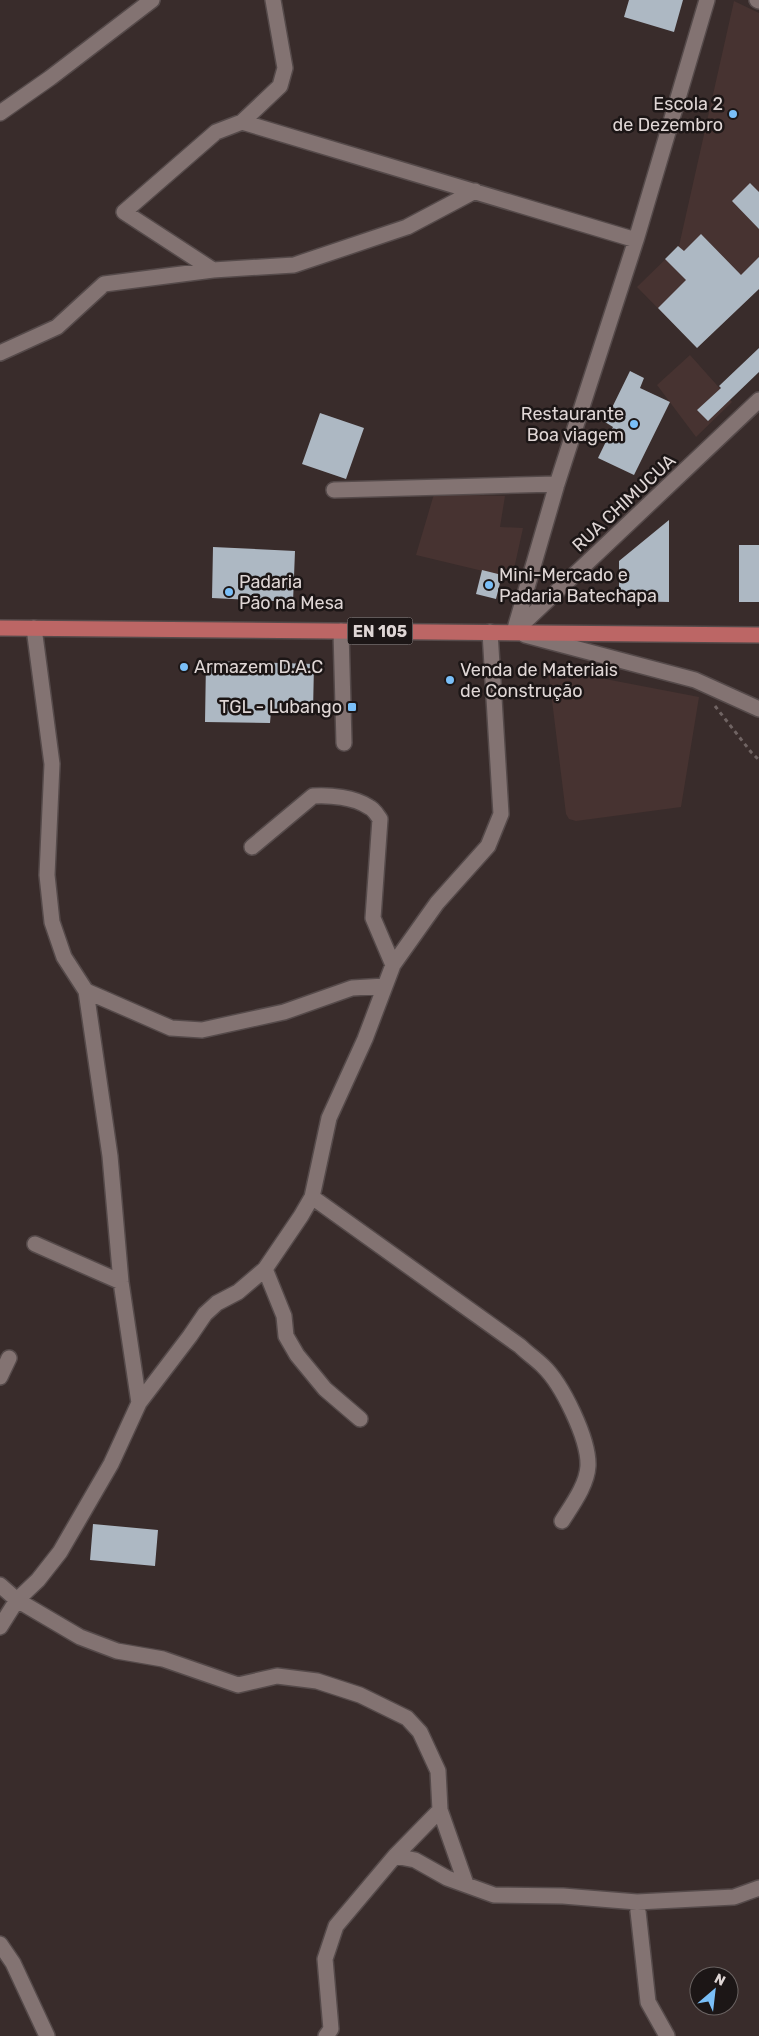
<svg xmlns="http://www.w3.org/2000/svg" width="759" height="2036" font-family="Rubik,sans-serif">
	<rect width="100%" height="100%" fill="#392c2b"/>
	<path fill="#473331" d="M 734,1 L 759,13 L 759,289 L 697,348 L 637,287 L 679,246 Z
		M 690,355 L 732,402 L 696,437 L 657,385 Z
		M 434,494 L 505,496 L 500,527 L 523,528 L 512,578 L 416,555 Z
		M 548,668 L 699,697 L 681,807 L 576,821 L 569,819 L 566,814 Z"/>
	<path fill="#adb8c3" d="M 629,0 L 683,0 L 674,32 L 624,17 Z
		M 750,183 L 759,192 L 759,229 L 732,201 Z
		M 701,234 L 741,275 L 759,257 L 759,289 L 697,348 L 658,308 L 686,280 L 665,259 L 678,246 L 684,251 Z
		M 759,348 L 759,372 L 708,421 L 697,410 L 721,388 L 719,386 Z
		M 630,371 L 644,378 L 640,388 L 670,402 L 634,475 L 598,458 L 613,427 L 605,422 Z
		M 320,413 L 364,428 L 346,479 L 302,464 Z
		M 669,520 L 669,602 L 619,601 L 619,561 Z
		M 739,545 L 759,545 L 759,602 L 739,602 Z
		M 213,547 L 295,551 L 293,602 L 212,598 Z
		M 482,570 L 502,575 L 496,599 L 476,594 Z
		M 206,661 L 314,664 L 313,712 L 271,711 L 270,723 L 205,722 Z
		M 93,1524 L 158,1530 L 155,1566 L 90,1560 Z"/>
	<g fill="none" stroke-linecap="round" stroke-linejoin="round">
		<defs>
			<path id="minor" d="M 757,0 L 759,1
				M 0,113 L 50,78 L 152,0
				M 242,122 L 636,240
				M 213,270 L 124,212 L 216,132 L 242,122 L 280,86 L 285,68 L 273,0
				M 0,353 L 57,327 L 104,284 L 213,270 L 294,265 L 407,227 L 475,191
				M 334,490 L 557,484
				M 34,628 L 52,764 L 47,875 L 52,922 L 64,957 L 86,991 L 110,1156 L 121,1282 L 139,1403
				M 341,631 L 344,743
				M 515,631 L 759,400
				M 514,632 L 557,484 L 636,240 L 707,0
				M 525,635 L 695,680 L 759,709
				M 252,847 L 313,796 C 330,795 354,797 369,807 C 374,809 377,815 380,819 L 373,918 L 393,965
				M 86,991 L 171,1028 L 202,1030 L 284,1012 L 352,988 L 385,986
				M 312,1197 L 520,1346 C 527,1353 536,1359 543,1366 C 562,1384 589,1439 588,1466 C 587,1485 572,1505 562,1521
				M 35,1244 L 121,1282
				M 265,1269 L 284,1316 L 286,1336 L 297,1355 L 325,1389 L 360,1419
				M 0,1377 L 9,1358
				M 0,1585 L 17,1600 L 80,1637 L 117,1651 L 163,1659 L 238,1685 L 277,1676 L 317,1681 L 360,1695 L 407,1718 L 420,1732 L 438,1771 L 440,1810 L 466,1884
				M 0,1627 L 17,1600 L 38,1580 L 60,1552 L 111,1464 L 139,1403 L 190,1336 L 205,1314 L 217,1303 L 238,1292 L 265,1269 L 301,1216 L 312,1197 L 329,1118 L 365,1039 L 393,965 L 437,903 L 488,846 L 501,814 L 490,632
				M 395,1856 L 415,1860 L 447,1878 L 494,1895 L 563,1896 L 637,1902 L 734,1897 L 759,1888
				M 637,1902 L 648,2002 L 667,2036
				M 0,1944 L 13,1963 L 47,2036
				M 326,2036 L 331,2029 L 325,1959 L 336,1926 L 395,1856 L 440,1810"/>
			<path id="major" d="M 0,628 L 759,635"/>
		</defs>
		<use href="#minor" stroke="#554a4a" stroke-width="18"/>
		<use href="#major" stroke="#554a4a" stroke-width="18"/>
		<path stroke="#706463" stroke-width="3" stroke-dasharray="4 4" stroke-linecap="butt" d="M 715,706 L 751,752 L 759,760"/>
		<use href="#minor" stroke="#837372" stroke-width="15"/>
		<use href="#major" stroke="#bc6665" stroke-width="15"/>
	</g>
	<g fill="#7abff8" stroke="#1c1616" stroke-width="2">
		<circle cx="733" cy="114" r="5"/>
		<circle cx="634" cy="424" r="5"/>
		<circle cx="489" cy="585" r="5"/>
		<circle cx="229" cy="592" r="5"/>
		<circle cx="184" cy="667" r="5"/>
		<circle cx="450" cy="680" r="5"/>
		<rect x="347" y="702" width="10" height="10" rx="2.5"/>
	</g>
	<g text-anchor="middle" dominant-baseline="central" stroke-width="5" stroke-linejoin="round" paint-order="stroke">
		<rect fill="#1c1616" stroke="#a49c9c" stroke-width="1" x="347.5" y="617.5" width="65" height="27" rx="4"/>
		<g font-size="16" font-weight="bold" fill="#dfd6d5">
			<text x="380" y="631">EN 105</text>
		</g>
		<g font-size="18" fill="#dfd6d5" stroke="#1c1616" text-anchor="start">
			<text x="723" y="104" text-anchor="end">Escola 2<tspan x="723" dy="21">de Dezembro</tspan></text>
			<text x="624" y="414" text-anchor="end">Restaurante<tspan x="624" dy="21">Boa viagem</tspan></text>
			<text x="499" y="575">Mini-Mercado e<tspan x="499" dy="21">Padaria Batechapa</tspan></text>
			<text x="239" y="582">Padaria<tspan x="239" dy="21">Pão na Mesa</tspan></text>
			<text x="194" y="667">Armazem D.A.C</text>
			<text x="460" y="670">Venda de Materiais<tspan x="460" dy="21">de Construção</tspan></text>
			<text x="342" y="707" text-anchor="end">TGL - Lubango</text>
		</g>
		<g font-size="18" fill="#dfd6d5" stroke="#1c1616">
			<text transform="translate(624 503) rotate(-43)">RUA CHIMUCUA</text>
		</g>
	</g>
	<g transform="translate(714 1991) rotate(28)"><circle r="24" fill="#1c1616" stroke="#6a6362"/>
	<path d="M0-4L9 19L0 12L-9 19Z" fill="#7abff8"/>
	<text y="-8" font-size="14" font-weight="bold" text-anchor="middle" fill="#dfd6d5">N</text>
	</g>
</svg>
